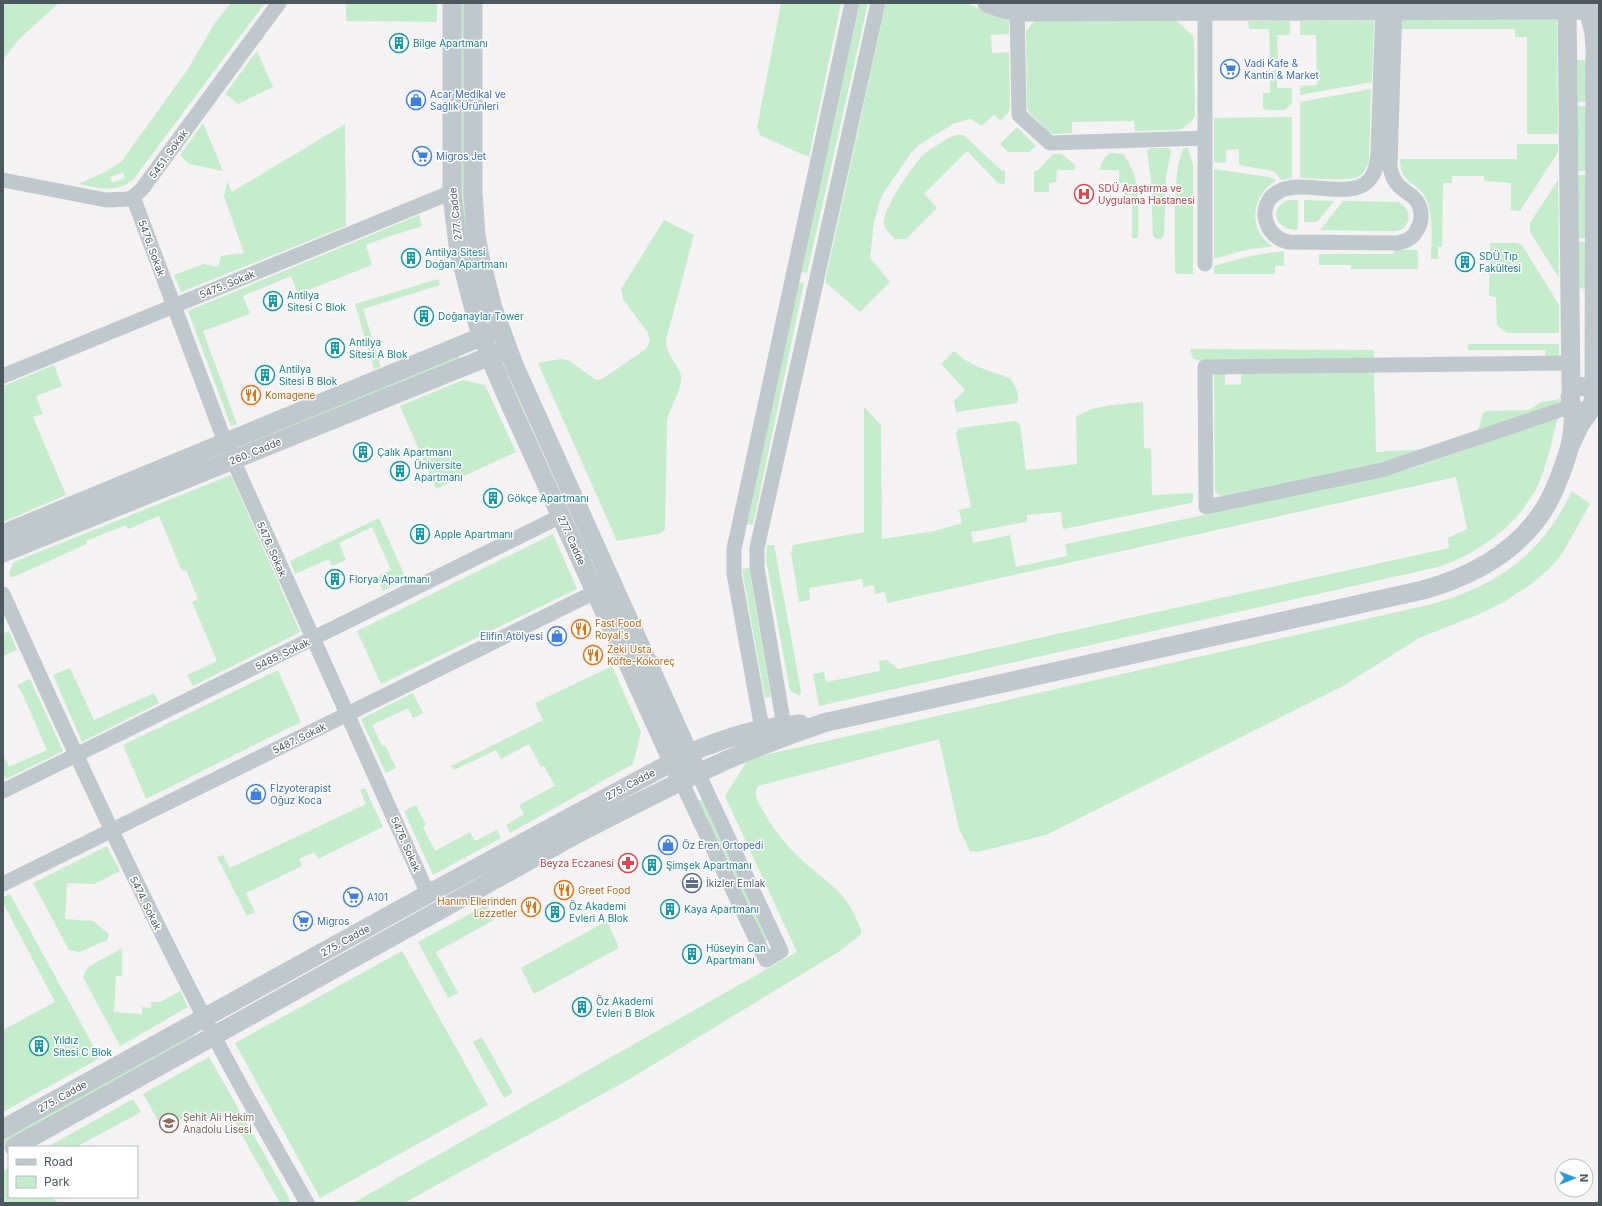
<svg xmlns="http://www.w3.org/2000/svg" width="1602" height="1206" font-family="Inter,sans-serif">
	<rect width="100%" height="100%" fill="#f4f2f2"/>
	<path fill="#c5edcb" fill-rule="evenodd" d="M 3,3 L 59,3 L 19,39 L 3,60 Z
		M 231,3 L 265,3 L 133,180 C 116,193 98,188 78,184 L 105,172 L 121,162 L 188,69 L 214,24 ZM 123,172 L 125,178 L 112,183 L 110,177 Z
		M 346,3 L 437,3 L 437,22 L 346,21 Z
		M 460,3 L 464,3 L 487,311 L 469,260 L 460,194 Z
		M 781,3 L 841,3 L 809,157 L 761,136 L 757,128 Z
		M 860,3 L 868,3 L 807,273 L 801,272 Z
		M 886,3 L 967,3 L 990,14 L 1009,19 L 1009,34 L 991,35 L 992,53 L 1009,52 L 1010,109 L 1008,113 L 1000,121 L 994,114 L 982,126 L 970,119 L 953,124 L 919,145 L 911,153 L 884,192 L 880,200 L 874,222 L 870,258 L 890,282 L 860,312 L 825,282 Z
		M 1035,20 L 1177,21 L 1193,36 L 1194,40 L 1195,116 C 1192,122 1184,129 1178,130 L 1135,131 L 1134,121 L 1072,122 L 1072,133 L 1053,134 L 1049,132 L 1029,112 L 1027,108 L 1026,31 Z
		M 1402,20 L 1557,20 L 1558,134 L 1527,134 L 1527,37 L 1515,37 L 1515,29 L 1402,29 Z
		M 1248,21 L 1290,21 L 1290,35 L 1277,35 L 1278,61 L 1270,62 L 1269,29 L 1249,29 Z
		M 1300,21 L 1374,21 L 1372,82 L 1300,95 L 1300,86 L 1317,85 L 1316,35 L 1300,35 Z
		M 257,51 L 273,87 L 238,104 L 225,94 Z
		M 1578,60 L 1588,60 L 1589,102 L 1575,102 L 1574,62 Z
		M 1277,70 L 1277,88 L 1292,88 L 1292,103 L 1285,110 L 1266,110 L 1263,108 L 1263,93 L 1270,93 L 1270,71 Z
		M 1371,89 L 1369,160 C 1367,168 1364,174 1357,177 C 1346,182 1313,178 1300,178 L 1300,102 Z
		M 1575,106 L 1589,106 L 1590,171 L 1575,171 Z
		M 1292,117 L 1292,178 L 1281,180 L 1277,174 L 1273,171 L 1239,165 L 1239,149 L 1226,150 L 1226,163 L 1214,162 L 1214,118 Z
		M 203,123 L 223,171 L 189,164 L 180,155 Z
		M 345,124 L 346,226 L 181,292 L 174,275 L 204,264 L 218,267 L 221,256 L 244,253 L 224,196 L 227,181 L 232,192 Z
		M 1017,127 L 1036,146 L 1029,152 L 1008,152 L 1000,144 Z
		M 957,135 L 963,135 L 968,139 L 1001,170 L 1005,171 L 1005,183 L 1003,184 L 998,183 L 967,151 L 924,194 L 937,208 L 906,239 L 895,239 C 891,235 886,231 884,224 C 881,211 912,167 921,157 C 930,148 942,142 952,136 Z
		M 1517,144 L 1558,144 L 1558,152 L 1520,211 L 1511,210 L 1511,183 L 1484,181 L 1484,176 L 1452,176 L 1452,183 L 1443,183 L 1442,247 L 1438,247 L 1438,259 L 1431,259 C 1431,241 1434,218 1427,201 C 1420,181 1400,187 1400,159 L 1517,159 Z
		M 1151,148 L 1169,148 L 1171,151 L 1166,178 L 1164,235 L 1161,239 L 1156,239 L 1153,236 L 1151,179 L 1147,152 L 1148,150 Z
		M 1184,148 L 1188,148 L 1193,165 L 1193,274 L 1177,274 L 1175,272 C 1175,248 1172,165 1184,148 Z
		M 1111,153 L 1123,154 C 1142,177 1138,210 1138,238 L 1132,238 L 1132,195 L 1125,195 L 1125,183 L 1119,183 L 1119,170 L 1100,170 C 1100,164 1105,156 1111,153 Z
		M 1053,154 L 1062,154 L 1075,165 L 1075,170 L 1057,170 L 1056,182 L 1049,183 L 1049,192 L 1034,192 L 1034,171 L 1038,170 Z
		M 1214,169 L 1268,177 L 1274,179 L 1276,181 C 1251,194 1247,232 1273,246 L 1245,250 L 1214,259 Z
		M 1575,175 L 1590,175 L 1590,238 L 1576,238 Z
		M 1558,180 L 1559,278 L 1530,232 L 1530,223 Z
		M 1290,200 L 1298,200 L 1298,230 C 1272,230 1269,205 1290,200 Z
		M 1304,200 L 1334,201 L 1317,222 L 1304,222 Z
		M 1343,201 L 1398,202 C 1413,209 1412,228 1396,231 L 1320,230 Z
		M 419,215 L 422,226 L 384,238 L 366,245 L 372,265 L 298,294 L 291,276 L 243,296 L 250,314 L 203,331 L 237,424 L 231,426 L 188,311 Z
		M 664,220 L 694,235 L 666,340 C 667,359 678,362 681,376 C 683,387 670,408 667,420 L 665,529 L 662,532 L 658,534 L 617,541 L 538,363 L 561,359 L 568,360 L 596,380 L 602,379 L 646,349 L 650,341 L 648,333 L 623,299 L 621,289 Z
		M 1576,242 L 1590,242 L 1590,289 L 1576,288 Z
		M 1490,243 L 1517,243 L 1522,245 L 1559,305 L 1559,333 L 1508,333 L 1505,332 L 1497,325 L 1496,297 L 1489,296 Z
		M 1396,250 L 1418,250 L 1418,269 L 1351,269 L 1351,265 L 1319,265 L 1319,254 L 1392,254 Z
		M 1284,251 L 1284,266 L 1275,266 L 1275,274 L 1214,274 L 1214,266 C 1238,258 1259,254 1284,251 Z
		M 438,279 L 440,285 L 363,309 L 381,367 L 374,369 L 355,304 Z
		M 799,282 L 804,283 L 753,525 L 747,524 Z
		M 1468,344 L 1559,344 L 1559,363 L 1546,363 L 1545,350 L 1468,350 Z
		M 1190,349 L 1374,350 L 1374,360 L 1200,361 L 1193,358 Z
		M 954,351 C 969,366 990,371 1010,378 C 1015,384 1020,396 1017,403 L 956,412 L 954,401 L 965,390 L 941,364 Z
		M 458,353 L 460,360 L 252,445 L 250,439 Z
		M 54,365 L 62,386 L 36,396 L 43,414 L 33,417 L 66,495 L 3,522 L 3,386 Z
		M 1374,371 L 1376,452 L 1428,449 L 1364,467 L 1221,496 L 1215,492 L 1214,374 L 1225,373 L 1225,385 L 1241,384 L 1241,373 Z
		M 463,380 L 485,385 L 516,452 L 436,489 L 400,406 Z
		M 1560,399 L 1559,404 L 1478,432 L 1483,413 L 1486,411 L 1528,410 L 1542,402 Z
		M 1143,402 L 1144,448 L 1151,449 L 1152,495 L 1193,493 L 1193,500 L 1191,503 L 1063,529 L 1061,512 L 1027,515 L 1027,522 L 971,532 L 973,543 L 1010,535 L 1016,567 L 1067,556 L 1065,544 L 1376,479 L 1417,467 L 1558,417 C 1551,442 1547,469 1535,491 C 1514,528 1477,554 1438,567 L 819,706 L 813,674 L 824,672 L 826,682 L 880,671 L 879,661 L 887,660 L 898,669 L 1449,548 L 1448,538 L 1467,529 L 1456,477 L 887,603 L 885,592 L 875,594 L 874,585 L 863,587 L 862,579 L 809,588 L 810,600 L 799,602 L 791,553 L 793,545 L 864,532 L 864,407 L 881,425 L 882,539 L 935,531 L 962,523 L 959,510 L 971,507 L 956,433 L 959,428 L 1015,421 L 1020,424 L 1026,470 L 1077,464 L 1076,417 C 1092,405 1123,404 1143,402 Z
		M 231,475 L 300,632 L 193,686 L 187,675 L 217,661 L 192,602 L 198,599 L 186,570 L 182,571 L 159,516 L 128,529 L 126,525 L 86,541 L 87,544 L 11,578 L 9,573 L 14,562 Z
		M 1572,491 L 1590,504 L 1562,554 L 1548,570 L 1530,585 L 1502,603 L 1477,615 L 1419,638 L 1343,686 L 1046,835 L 978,852 L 970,851 L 959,829 L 939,739 L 758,786 C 753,793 758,802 762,809 C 772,827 784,843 799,857 C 814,872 832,883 845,899 C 852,908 856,919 861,929 L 861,934 L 840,951 L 628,1080 L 404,1203 L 353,1203 L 797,952 L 725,796 L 747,761 L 751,758 L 1428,605 C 1496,586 1541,556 1572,491 Z
		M 379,518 L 406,579 L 383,591 L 377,577 L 391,570 L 372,527 L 339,543 L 346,560 L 332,566 L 329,559 L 295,574 L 290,561 Z
		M 553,534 L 577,589 L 381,684 L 357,631 Z
		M 767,545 L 774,545 L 801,691 L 800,696 L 790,691 L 766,560 Z
		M 749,568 L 771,697 L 765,698 L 742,569 Z
		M 9,631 L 17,650 L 3,656 L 3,634 Z
		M 612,666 L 641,732 L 633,764 L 510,833 L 506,825 L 524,814 L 519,805 L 555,786 L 544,766 L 541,767 L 529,744 L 501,759 L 496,750 L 454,770 L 451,766 L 543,720 L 535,703 Z
		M 70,668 L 94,720 L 154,693 L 159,703 L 82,742 L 53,675 Z
		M 278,670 L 301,722 L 146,799 L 123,745 Z
		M 30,679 L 63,751 L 6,779 L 3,772 L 3,754 L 9,767 L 47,750 L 22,693 L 17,685 Z
		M 413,693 L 423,713 L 413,718 L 408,708 L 372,725 L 382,746 L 385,745 L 396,768 L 386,773 L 361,719 Z
		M 365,788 L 383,827 L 318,859 L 314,852 L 299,859 L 302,866 L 246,893 L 255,912 L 247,916 L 217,857 L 223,855 L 230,868 L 366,804 L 360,790 Z
		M 703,798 L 768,940 L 763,942 L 698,801 Z
		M 416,805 L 426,825 L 423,827 L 435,851 L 470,832 L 475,841 L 497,830 L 501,838 L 433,875 L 404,811 Z
		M 107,846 L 120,871 L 94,884 L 67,883 L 65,919 L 93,921 L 109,934 L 107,940 L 80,952 L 69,950 L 33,883 Z
		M 10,894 L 100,1058 L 3,1112 L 3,1030 L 55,1002 L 3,903 L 3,897 Z
		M 486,905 L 494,920 L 436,952 L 458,993 L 448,998 L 418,942 Z
		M 607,921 L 619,948 L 534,994 L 521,968 Z
		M 122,948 L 122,976 L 116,976 L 114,1012 L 142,1014 L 142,1007 L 151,1008 L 151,1002 L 160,1002 L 180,991 L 188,1007 L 120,1046 L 83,977 L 88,967 Z
		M 402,951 L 488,1105 L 320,1198 L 235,1043 Z
		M 193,1031 L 196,1037 L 3,1145 L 3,1137 Z
		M 482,1037 L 513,1093 L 504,1098 L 473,1042 Z
		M 209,1057 L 287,1194 L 290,1203 L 280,1203 L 230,1114 L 216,1122 L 213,1116 L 199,1124 L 193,1113 L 163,1129 L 143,1094 Z
		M 133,1099 L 141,1112 L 76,1147 L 47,1147 Z
		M 9,1168 L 9,1197 L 54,1197 L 57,1203 L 3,1203 L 3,1171 Z"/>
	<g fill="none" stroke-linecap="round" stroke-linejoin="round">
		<path stroke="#bfc9cd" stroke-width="15" d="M 1017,3 L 1019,115 L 1050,143 L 1205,138
			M 1203,3 L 1205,21 L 1205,264
			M 1383,3 L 1378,153 C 1377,165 1375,178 1363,185 C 1340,197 1300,179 1278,192 C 1255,205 1265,238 1289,242 L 1397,243 C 1405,242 1413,238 1417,230 C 1424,219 1422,204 1412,196 C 1408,193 1403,190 1399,186 C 1394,181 1391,174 1390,166 L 1395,3
			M 3,180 L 106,200 L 128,199 L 133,197 L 142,189 L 279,3
			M 133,197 L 225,442 L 428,894
			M 1570,363 L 1205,367 L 1206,507 L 1382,470 L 1572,406
			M 3,376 L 452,192
			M 3,594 C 67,737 132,878 204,1017 C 236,1080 272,1141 307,1203
			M 784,726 L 757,568 L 757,548 L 878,3
			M 762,729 L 734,574 L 734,549 L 852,3
			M 681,781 L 766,960 L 781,951 L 698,773
			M 3,791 L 561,516
			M 3,884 L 595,592"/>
		<path stroke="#bfc9cd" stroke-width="19" d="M 452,3 L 452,196 L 459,252 L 478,325 L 496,372 L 513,411 L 677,772
			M 473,3 L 473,193 L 476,235 L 480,257 L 493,308 L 514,365 L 694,765
			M 987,3 L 1003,9 L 1026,12 L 1588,10 L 1599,9
			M 1567,3 L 1571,395
			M 1586,3 L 1594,33 L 1595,49 L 1594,394
			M 1572,406 C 1589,425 1602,392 1586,387 C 1582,386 1578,386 1574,389 C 1572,391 1571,394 1570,397 C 1570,403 1573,409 1573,415 C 1574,426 1572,436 1570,446 L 1580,425 L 1591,409
			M 3,534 L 493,332
			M 3,553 L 500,352
			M 3,1129 L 428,894 L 689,753 C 728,737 758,727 800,724
			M 14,1147 L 575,835 C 622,811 669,786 718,764 C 752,748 788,736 823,723 L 1423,590 C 1473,576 1519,551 1546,506 C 1557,487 1564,466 1570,446"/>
	</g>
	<defs>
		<symbol id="building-ring" viewBox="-11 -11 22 22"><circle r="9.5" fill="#fff" stroke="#0f9aa8" stroke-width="1.5"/><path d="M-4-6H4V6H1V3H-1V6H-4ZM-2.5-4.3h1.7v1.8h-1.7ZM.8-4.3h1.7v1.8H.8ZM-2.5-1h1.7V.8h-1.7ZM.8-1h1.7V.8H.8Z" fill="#0f9aa8"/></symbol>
		<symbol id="supermarket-ring" viewBox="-11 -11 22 22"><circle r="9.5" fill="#fff" stroke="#3f7fe0" stroke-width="1.5"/><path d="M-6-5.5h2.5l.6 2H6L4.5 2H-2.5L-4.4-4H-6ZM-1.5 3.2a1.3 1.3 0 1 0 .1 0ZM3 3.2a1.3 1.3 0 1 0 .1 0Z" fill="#3f7fe0"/></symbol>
		<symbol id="shop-ring" viewBox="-11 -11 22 22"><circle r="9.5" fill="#fff" stroke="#3f7fe0" stroke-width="1.5"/><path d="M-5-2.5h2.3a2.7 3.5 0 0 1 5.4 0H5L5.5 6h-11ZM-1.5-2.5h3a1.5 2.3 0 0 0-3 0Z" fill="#3f7fe0"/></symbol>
		<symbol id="hospital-ring" viewBox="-11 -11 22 22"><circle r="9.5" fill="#fff" stroke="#e0444e" stroke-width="1.5"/><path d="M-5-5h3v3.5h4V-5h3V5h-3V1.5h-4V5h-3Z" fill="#e0444e"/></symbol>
		<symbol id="restaurant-ring" viewBox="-11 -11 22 22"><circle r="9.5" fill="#fff" stroke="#e8710a" stroke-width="1.5"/><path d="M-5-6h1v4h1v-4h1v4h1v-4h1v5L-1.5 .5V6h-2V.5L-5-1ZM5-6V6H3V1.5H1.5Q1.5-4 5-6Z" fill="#e8710a"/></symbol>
		<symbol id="pharmacy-ring" viewBox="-11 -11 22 22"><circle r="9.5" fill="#fff" stroke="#e0444e" stroke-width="1.5"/><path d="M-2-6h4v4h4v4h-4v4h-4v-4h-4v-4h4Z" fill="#e0444e"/></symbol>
		<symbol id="office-ring" viewBox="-11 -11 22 22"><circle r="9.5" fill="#fff" stroke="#5c6f8a" stroke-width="1.5"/><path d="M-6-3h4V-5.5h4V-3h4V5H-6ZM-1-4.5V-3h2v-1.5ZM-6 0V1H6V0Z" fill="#5c6f8a"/></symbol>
		<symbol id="school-ring" viewBox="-11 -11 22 22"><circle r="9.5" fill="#fff" stroke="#8d6e63" stroke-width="1.5"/><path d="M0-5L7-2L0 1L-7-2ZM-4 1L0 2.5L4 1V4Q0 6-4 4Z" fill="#8d6e63"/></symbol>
	</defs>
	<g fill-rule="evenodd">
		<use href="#building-ring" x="388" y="32" width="22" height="22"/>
		<use href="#supermarket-ring" x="1219" y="58" width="22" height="22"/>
		<use href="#shop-ring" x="405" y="89" width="22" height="22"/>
		<use href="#supermarket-ring" x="411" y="145" width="22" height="22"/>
		<use href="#hospital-ring" x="1073" y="183" width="22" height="22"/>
		<use href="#building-ring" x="400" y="247" width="22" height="22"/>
		<use href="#building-ring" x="1454" y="251" width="22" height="22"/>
		<use href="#building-ring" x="262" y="290" width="22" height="22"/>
		<use href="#building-ring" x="413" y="305" width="22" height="22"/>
		<use href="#building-ring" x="324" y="337" width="22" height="22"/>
		<use href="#building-ring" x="254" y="364" width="22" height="22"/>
		<use href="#restaurant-ring" x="240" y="384" width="22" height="22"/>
		<use href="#building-ring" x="352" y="441" width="22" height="22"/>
		<use href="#building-ring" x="389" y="460" width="22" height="22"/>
		<use href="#building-ring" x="482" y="487" width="22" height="22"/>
		<use href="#building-ring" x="409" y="523" width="22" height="22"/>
		<use href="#building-ring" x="324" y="568" width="22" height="22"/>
		<use href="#restaurant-ring" x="570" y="618" width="22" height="22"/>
		<use href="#shop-ring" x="546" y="625" width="22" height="22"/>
		<use href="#restaurant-ring" x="582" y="644" width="22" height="22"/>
		<use href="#shop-ring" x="245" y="783" width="22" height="22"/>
		<use href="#shop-ring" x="657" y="834" width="22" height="22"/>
		<use href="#pharmacy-ring" x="617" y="852" width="22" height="22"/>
		<use href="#building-ring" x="641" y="854" width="22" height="22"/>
		<use href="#office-ring" x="681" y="872" width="22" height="22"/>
		<use href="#restaurant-ring" x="553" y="879" width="22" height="22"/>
		<use href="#supermarket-ring" x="342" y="886" width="22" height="22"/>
		<use href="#restaurant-ring" x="520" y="896" width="22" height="22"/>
		<use href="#building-ring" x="659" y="898" width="22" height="22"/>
		<use href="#building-ring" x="544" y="901" width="22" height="22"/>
		<use href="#supermarket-ring" x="292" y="910" width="22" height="22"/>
		<use href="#building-ring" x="681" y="943" width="22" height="22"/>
		<use href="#building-ring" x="571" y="996" width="22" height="22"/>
		<use href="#building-ring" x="28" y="1035" width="22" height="22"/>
		<use href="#school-ring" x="158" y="1112" width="22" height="22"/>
	</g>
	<g text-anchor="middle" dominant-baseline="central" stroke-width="3" stroke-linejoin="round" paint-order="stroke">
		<g font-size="10" fill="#0d838f" stroke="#fff" text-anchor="start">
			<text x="413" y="43">Bilge Apartmanı</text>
			<text x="425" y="252">Antilya Sitesi<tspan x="425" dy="12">Doğan Apartmanı</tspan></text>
			<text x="1479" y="256">SDÜ Tıp<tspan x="1479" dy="12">Fakültesi</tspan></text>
			<text x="287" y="295">Antilya<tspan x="287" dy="12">Sitesi C Blok</tspan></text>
			<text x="438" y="316">Doğanaylar Tower</text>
			<text x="349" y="342">Antilya<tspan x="349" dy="12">Sitesi A Blok</tspan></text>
			<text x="279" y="369">Antilya<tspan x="279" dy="12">Sitesi B Blok</tspan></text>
			<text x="377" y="452">Çalık Apartmanı</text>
			<text x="414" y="465">Üniversite<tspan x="414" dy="12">Apartmanı</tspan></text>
			<text x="507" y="498">Gökçe Apartmanı</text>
			<text x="434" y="534">Apple Apartmanı</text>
			<text x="349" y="579">Florya Apartmanı</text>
			<text x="666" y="865">Şimşek Apartmanı</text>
			<text x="569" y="906">Öz Akademi<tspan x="569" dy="12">Evleri A Blok</tspan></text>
			<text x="684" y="909">Kaya Apartmanı</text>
			<text x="706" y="948">Hüseyin Can<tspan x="706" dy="12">Apartmanı</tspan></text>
			<text x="596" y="1001">Öz Akademi<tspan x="596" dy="12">Evleri B Blok</tspan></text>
			<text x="53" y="1040">Yıldız<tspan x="53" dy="12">Sitesi C Blok</tspan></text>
		</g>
		<g font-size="10" fill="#366cbe" stroke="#fff" text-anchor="start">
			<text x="1244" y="63">Vadi Kafe &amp;<tspan x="1244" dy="12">Kantin &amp; Market</tspan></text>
			<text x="430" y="94">Acar Medikal ve<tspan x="430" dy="12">Sağlık Ürünleri</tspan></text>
			<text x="436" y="156">Migros Jet</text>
			<text x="543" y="636" text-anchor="end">Elifin Atölyesi</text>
			<text x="270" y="788">Fİzyoterapist<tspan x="270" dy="12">Oğuz Koca</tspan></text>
			<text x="682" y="845">Öz Eren Ortopedi</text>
			<text x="367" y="897">A101</text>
			<text x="317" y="921">Migros</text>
		</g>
		<g font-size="10" fill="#4b595e" stroke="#fff">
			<text transform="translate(168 154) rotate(-54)">5451. Sokak</text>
			<text transform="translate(455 214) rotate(-96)">277. Cadde</text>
			<text transform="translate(152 248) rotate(70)">5476. Sokak</text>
			<text transform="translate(227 284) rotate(-22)">5475. Sokak</text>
			<text transform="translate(255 451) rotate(-22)">260. Cadde</text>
			<text transform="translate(572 540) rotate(66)">277. Cadde</text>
			<text transform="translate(272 549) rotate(66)">5476. Sokak</text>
			<text transform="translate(282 654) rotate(-26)">5485. Sokak</text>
			<text transform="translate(299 738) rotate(-26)">5487. Sokak</text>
			<text transform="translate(630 784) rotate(-28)">275. Cadde</text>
			<text transform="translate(406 844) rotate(66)">5476. Sokak</text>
			<text transform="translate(146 903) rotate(64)">5474. Sokak</text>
			<text transform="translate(345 940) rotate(-29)">275. Cadde</text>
			<text transform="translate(62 1096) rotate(-29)">275. Cadde</text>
		</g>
		<g font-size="10" fill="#be3a42" stroke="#fff" text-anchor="start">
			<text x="1098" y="188">SDÜ Araştırma ve<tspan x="1098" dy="12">Uygulama Hastanesi</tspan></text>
			<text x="614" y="863" text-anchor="end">Beyza Eczanesi</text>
		</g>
		<g font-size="10" fill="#c56008" stroke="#fff" text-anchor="start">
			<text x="265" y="395">Komagene</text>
			<text x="595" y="623">Fast Food<tspan x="595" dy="12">Royal's</tspan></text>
			<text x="607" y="649">Zeki Usta<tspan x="607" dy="12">Köfte-Kokoreç</tspan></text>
			<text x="578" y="890">Greet Food</text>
			<text x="517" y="901" text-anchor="end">Hanım Ellerinden<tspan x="517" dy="12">Lezzetler</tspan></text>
		</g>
		<g font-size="10" fill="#4e5e75" stroke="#fff" text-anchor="start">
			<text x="706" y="883">İkizler Emlak</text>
		</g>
		<g font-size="10" fill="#785e54" stroke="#fff" text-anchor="start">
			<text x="183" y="1117">Şehit Ali Hekim<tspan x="183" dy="12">Anadolu Lisesi</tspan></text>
		</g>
	</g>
	<rect width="1602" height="1206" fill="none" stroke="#4b595e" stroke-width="8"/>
	<rect x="8" y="1146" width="130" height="52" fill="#ffffff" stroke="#b7bdbf"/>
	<rect x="16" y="1159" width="20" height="6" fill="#bfc9cd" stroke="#b7bdbf"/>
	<text x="44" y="1166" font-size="12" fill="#4b595e">Road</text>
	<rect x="16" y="1176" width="20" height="12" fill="#c5edcb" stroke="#b7bdbf"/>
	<text x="44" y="1186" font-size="12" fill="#4b595e">Park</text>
	<g transform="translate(1574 1178) rotate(90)"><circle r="19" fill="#ffffff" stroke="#b7bdbf"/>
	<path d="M0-3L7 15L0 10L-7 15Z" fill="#279cd9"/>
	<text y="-6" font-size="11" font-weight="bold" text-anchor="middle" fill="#4b595e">N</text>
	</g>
</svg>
